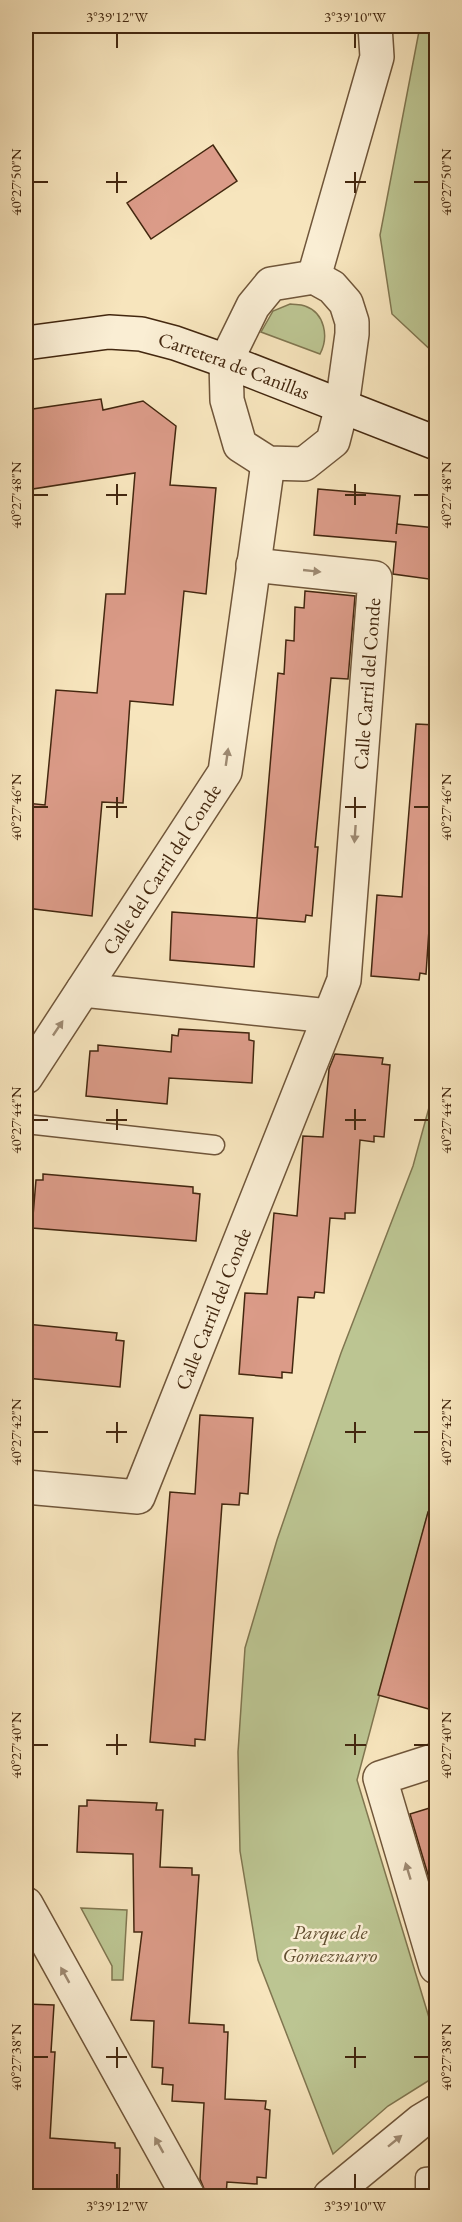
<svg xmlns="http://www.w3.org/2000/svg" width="462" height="2222" font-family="'EB Garamond',serif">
	<rect width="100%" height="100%" fill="#f7e5bd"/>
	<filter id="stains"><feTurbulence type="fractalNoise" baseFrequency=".00333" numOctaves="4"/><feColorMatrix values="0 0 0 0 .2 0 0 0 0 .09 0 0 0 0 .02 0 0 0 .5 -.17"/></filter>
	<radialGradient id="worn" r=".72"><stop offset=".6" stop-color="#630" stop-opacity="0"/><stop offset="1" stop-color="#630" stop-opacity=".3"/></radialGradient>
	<path fill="#bcc592" stroke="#807650" stroke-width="1.5" d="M 420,26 L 436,26 L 436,355 L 392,314 L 380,235 Z
		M 290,304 C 295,305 300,304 305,306 C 325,313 329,337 320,354 L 261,332 L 273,311 Z
		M 436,1082 L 436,1483 L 357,1780 L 434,2034 L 436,2042 L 436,2076 L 388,2106 L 333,2154 L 258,1960 L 240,1851 L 238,1752 L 245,1648 L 277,1540 L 341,1353 L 413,1166 Z
		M 81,1908 L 127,1910 L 123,1980 L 112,1980 L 112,1966 Z"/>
	<path fill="#db9b88" stroke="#43270f" stroke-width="1.5" d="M 213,145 L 237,181 L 151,239 L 127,203 Z
		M 101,399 L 103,410 L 143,401 L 176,426 L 170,485 L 216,488 L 206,594 L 184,591 L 173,705 L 130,701 L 123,803 L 102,802 L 92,916 L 26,908 L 26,803 L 45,805 L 56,690 L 97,693 L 106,594 L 125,594 L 135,473 L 26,490 L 26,410 Z
		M 318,489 L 400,496 L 396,534 L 397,524 L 436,528 L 436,580 L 393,574 L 396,542 L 314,535 Z
		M 305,591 L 355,596 L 348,679 L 331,678 L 315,847 L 318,847 L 312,916 L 306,915 L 305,922 L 257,918 L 278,673 L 284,674 L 286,640 L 294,641 L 295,607 L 304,608 Z
		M 416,724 L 436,725 L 436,900 L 431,900 L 426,974 L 420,973 L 419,980 L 371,976 L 377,895 L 402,897 Z
		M 172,912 L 257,918 L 254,967 L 170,960 Z
		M 179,1029 L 249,1033 L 249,1040 L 254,1041 L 252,1083 L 169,1078 L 167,1104 L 86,1096 L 90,1051 L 98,1051 L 98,1045 L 171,1052 L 172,1035 L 178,1036 Z
		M 335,1054 L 383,1058 L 382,1064 L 390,1065 L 384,1137 L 374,1136 L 374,1142 L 360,1140 L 355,1213 L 345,1213 L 345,1219 L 330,1218 L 324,1293 L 315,1292 L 314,1298 L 298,1297 L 292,1373 L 282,1372 L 282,1378 L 239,1374 L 245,1293 L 267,1294 L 274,1213 L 297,1216 L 303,1136 L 323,1137 L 329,1069 Z
		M 43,1174 L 193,1187 L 193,1193 L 200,1194 L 196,1241 L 32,1228 L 36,1180 L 43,1180 Z
		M 26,1324 L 117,1333 L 116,1340 L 124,1341 L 120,1387 L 26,1378 Z
		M 200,1415 L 253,1418 L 248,1494 L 240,1493 L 239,1505 L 222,1504 L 205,1740 L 195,1739 L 195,1746 L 150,1742 L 170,1492 L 195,1494 Z
		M 428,1512 L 436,1513 L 436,1711 L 378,1695 Z
		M 87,1800 L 157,1803 L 156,1810 L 163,1810 L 160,1867 L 192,1868 L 192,1875 L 199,1875 L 189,2023 L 224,2025 L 224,2032 L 228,2032 L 225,2099 L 266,2101 L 265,2109 L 270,2110 L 266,2178 L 257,2177 L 257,2184 L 227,2182 L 226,2196 L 207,2196 L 200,2179 L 204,2103 L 172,2101 L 173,2085 L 162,2084 L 163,2068 L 152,2067 L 154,2021 L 131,2020 L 142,1932 L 134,1932 L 133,1854 L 77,1852 L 79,1806 L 87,1806 Z
		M 436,1806 L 436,1895 L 434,1895 L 410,1814 Z
		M 26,2004 L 54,2005 L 51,2052 L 55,2052 L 50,2138 L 115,2143 L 115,2148 L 120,2148 L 119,2196 L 33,2191 L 33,2188 L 26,2187 Z"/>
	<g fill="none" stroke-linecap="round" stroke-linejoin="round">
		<defs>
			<path id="lane" d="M 26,1124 L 215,1145
				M 425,2196 L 425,2177 L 436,2176"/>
			<g id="street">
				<path d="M 314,277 L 332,287 L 346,303 L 352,322 L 352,334 L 342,406 L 333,441 L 304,464 L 268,463 L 240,445 L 227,400 L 226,361 L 253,306 L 271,284 Z"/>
				<path d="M 314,277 L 377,57 L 375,26"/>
				<path d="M 83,990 L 329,1016"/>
				<path id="s1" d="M 26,1077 L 225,772 L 268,463"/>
				<path id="s2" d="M 26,1487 L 138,1497 L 344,980 L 375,578 L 253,565"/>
				<path d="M 436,1760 L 380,1778 L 436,1967"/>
				<path d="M 26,1904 L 188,2196"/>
				<path d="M 330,2196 L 421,2121 L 436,2112"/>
			</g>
			<g id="secondary">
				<path id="s3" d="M 26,343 L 109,332 L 141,334 L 175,343 L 226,361 L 436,443"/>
			</g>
		</defs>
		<use href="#lane" stroke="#70563a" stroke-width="21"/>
		<use href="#street" stroke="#70563a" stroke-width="36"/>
		<use href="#secondary" stroke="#43270f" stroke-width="36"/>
		<use href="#lane" stroke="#faeed4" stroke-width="18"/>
		<use href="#street" stroke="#faeed4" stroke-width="33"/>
		<use href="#secondary" stroke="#faeed4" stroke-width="33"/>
	</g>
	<defs><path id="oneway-solid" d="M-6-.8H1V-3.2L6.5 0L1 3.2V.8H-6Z" transform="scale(1.5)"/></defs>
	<g fill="#9e8a72">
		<use href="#oneway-solid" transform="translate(312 571) rotate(6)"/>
		<use href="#oneway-solid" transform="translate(227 757) rotate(-82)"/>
		<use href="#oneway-solid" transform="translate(355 834) rotate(94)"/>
		<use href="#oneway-solid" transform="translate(58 1028) rotate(-56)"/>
		<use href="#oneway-solid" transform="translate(408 1871) rotate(-107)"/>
		<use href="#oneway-solid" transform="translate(65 1975) rotate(-119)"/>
		<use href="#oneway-solid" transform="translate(395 2141) rotate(-39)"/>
		<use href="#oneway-solid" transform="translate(159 2145) rotate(-119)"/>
	</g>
	<path fill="none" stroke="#43270f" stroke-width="2" d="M 117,33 L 117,48M 355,33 L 355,48M 117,172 L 117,193M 355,172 L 355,193M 33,182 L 48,182M 106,182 L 127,182M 345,182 L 366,182M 414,182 L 429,182M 117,484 L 117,505M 355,484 L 355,505M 33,495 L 48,495M 106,495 L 127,495M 345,495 L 366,495M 414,495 L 429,495M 117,797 L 117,818M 355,797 L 355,818M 33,807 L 48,807M 106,807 L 127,807M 345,807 L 366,807M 414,807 L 429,807M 117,1109 L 117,1130M 355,1109 L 355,1130M 33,1120 L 48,1120M 106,1120 L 127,1120M 345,1120 L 366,1120M 414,1120 L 429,1120M 117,1422 L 117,1443M 355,1422 L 355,1443M 33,1432 L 48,1432M 106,1432 L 127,1432M 345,1432 L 366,1432M 414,1432 L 429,1432M 117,1734 L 117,1755M 355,1734 L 355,1755M 33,1745 L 48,1745M 106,1745 L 127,1745M 345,1745 L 366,1745M 414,1745 L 429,1745M 117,2047 L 117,2068M 355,2047 L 355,2068M 33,2057 L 48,2057M 106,2057 L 127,2057M 345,2057 L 366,2057M 414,2057 L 429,2057M 117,2174 L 117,2189M 355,2174 L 355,2189"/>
	<g text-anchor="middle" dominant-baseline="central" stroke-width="5" stroke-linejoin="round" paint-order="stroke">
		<g font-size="20" fill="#43270f" stroke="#faeed4">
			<text stroke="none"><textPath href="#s3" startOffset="214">Carretera de Canillas</textPath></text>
			<text stroke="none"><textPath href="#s2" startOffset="966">Calle Carril del Conde</textPath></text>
			<text stroke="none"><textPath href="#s1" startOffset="248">Calle del Carril del Conde</textPath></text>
			<text stroke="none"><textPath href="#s2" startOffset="315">Calle Carril del Conde</textPath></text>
		</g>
		<g font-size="20" font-style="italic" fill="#614e30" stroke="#faeed4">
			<text x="330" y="1932">Parque de<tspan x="330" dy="23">Gomeznarro</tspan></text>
		</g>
	</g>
	<rect width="462" height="2222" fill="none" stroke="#f7e5bd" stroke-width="66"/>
	<rect x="33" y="33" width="396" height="2156" fill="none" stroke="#43270f" stroke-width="2"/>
	<g font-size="15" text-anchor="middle" fill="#43270f">
		<text x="117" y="22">3°39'12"W</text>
		<text x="355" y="22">3°39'10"W</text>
		<text transform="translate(16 182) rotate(-90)" y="5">40°27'50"N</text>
		<text transform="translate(446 182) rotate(-90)" y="5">40°27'50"N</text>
		<text transform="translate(16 495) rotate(-90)" y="5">40°27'48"N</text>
		<text transform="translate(446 495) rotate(-90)" y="5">40°27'48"N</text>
		<text transform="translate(16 807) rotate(-90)" y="5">40°27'46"N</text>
		<text transform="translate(446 807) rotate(-90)" y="5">40°27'46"N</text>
		<text transform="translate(16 1120) rotate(-90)" y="5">40°27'44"N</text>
		<text transform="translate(446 1120) rotate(-90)" y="5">40°27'44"N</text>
		<text transform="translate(16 1432) rotate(-90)" y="5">40°27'42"N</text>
		<text transform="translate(446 1432) rotate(-90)" y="5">40°27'42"N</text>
		<text transform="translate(16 1745) rotate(-90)" y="5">40°27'40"N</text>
		<text transform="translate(446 1745) rotate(-90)" y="5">40°27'40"N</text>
		<text transform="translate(16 2057) rotate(-90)" y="5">40°27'38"N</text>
		<text transform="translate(446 2057) rotate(-90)" y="5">40°27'38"N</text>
		<text x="117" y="2211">3°39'12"W</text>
		<text x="355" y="2211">3°39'10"W</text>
	</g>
	<rect width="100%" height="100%" filter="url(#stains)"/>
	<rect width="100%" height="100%" fill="url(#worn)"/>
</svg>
